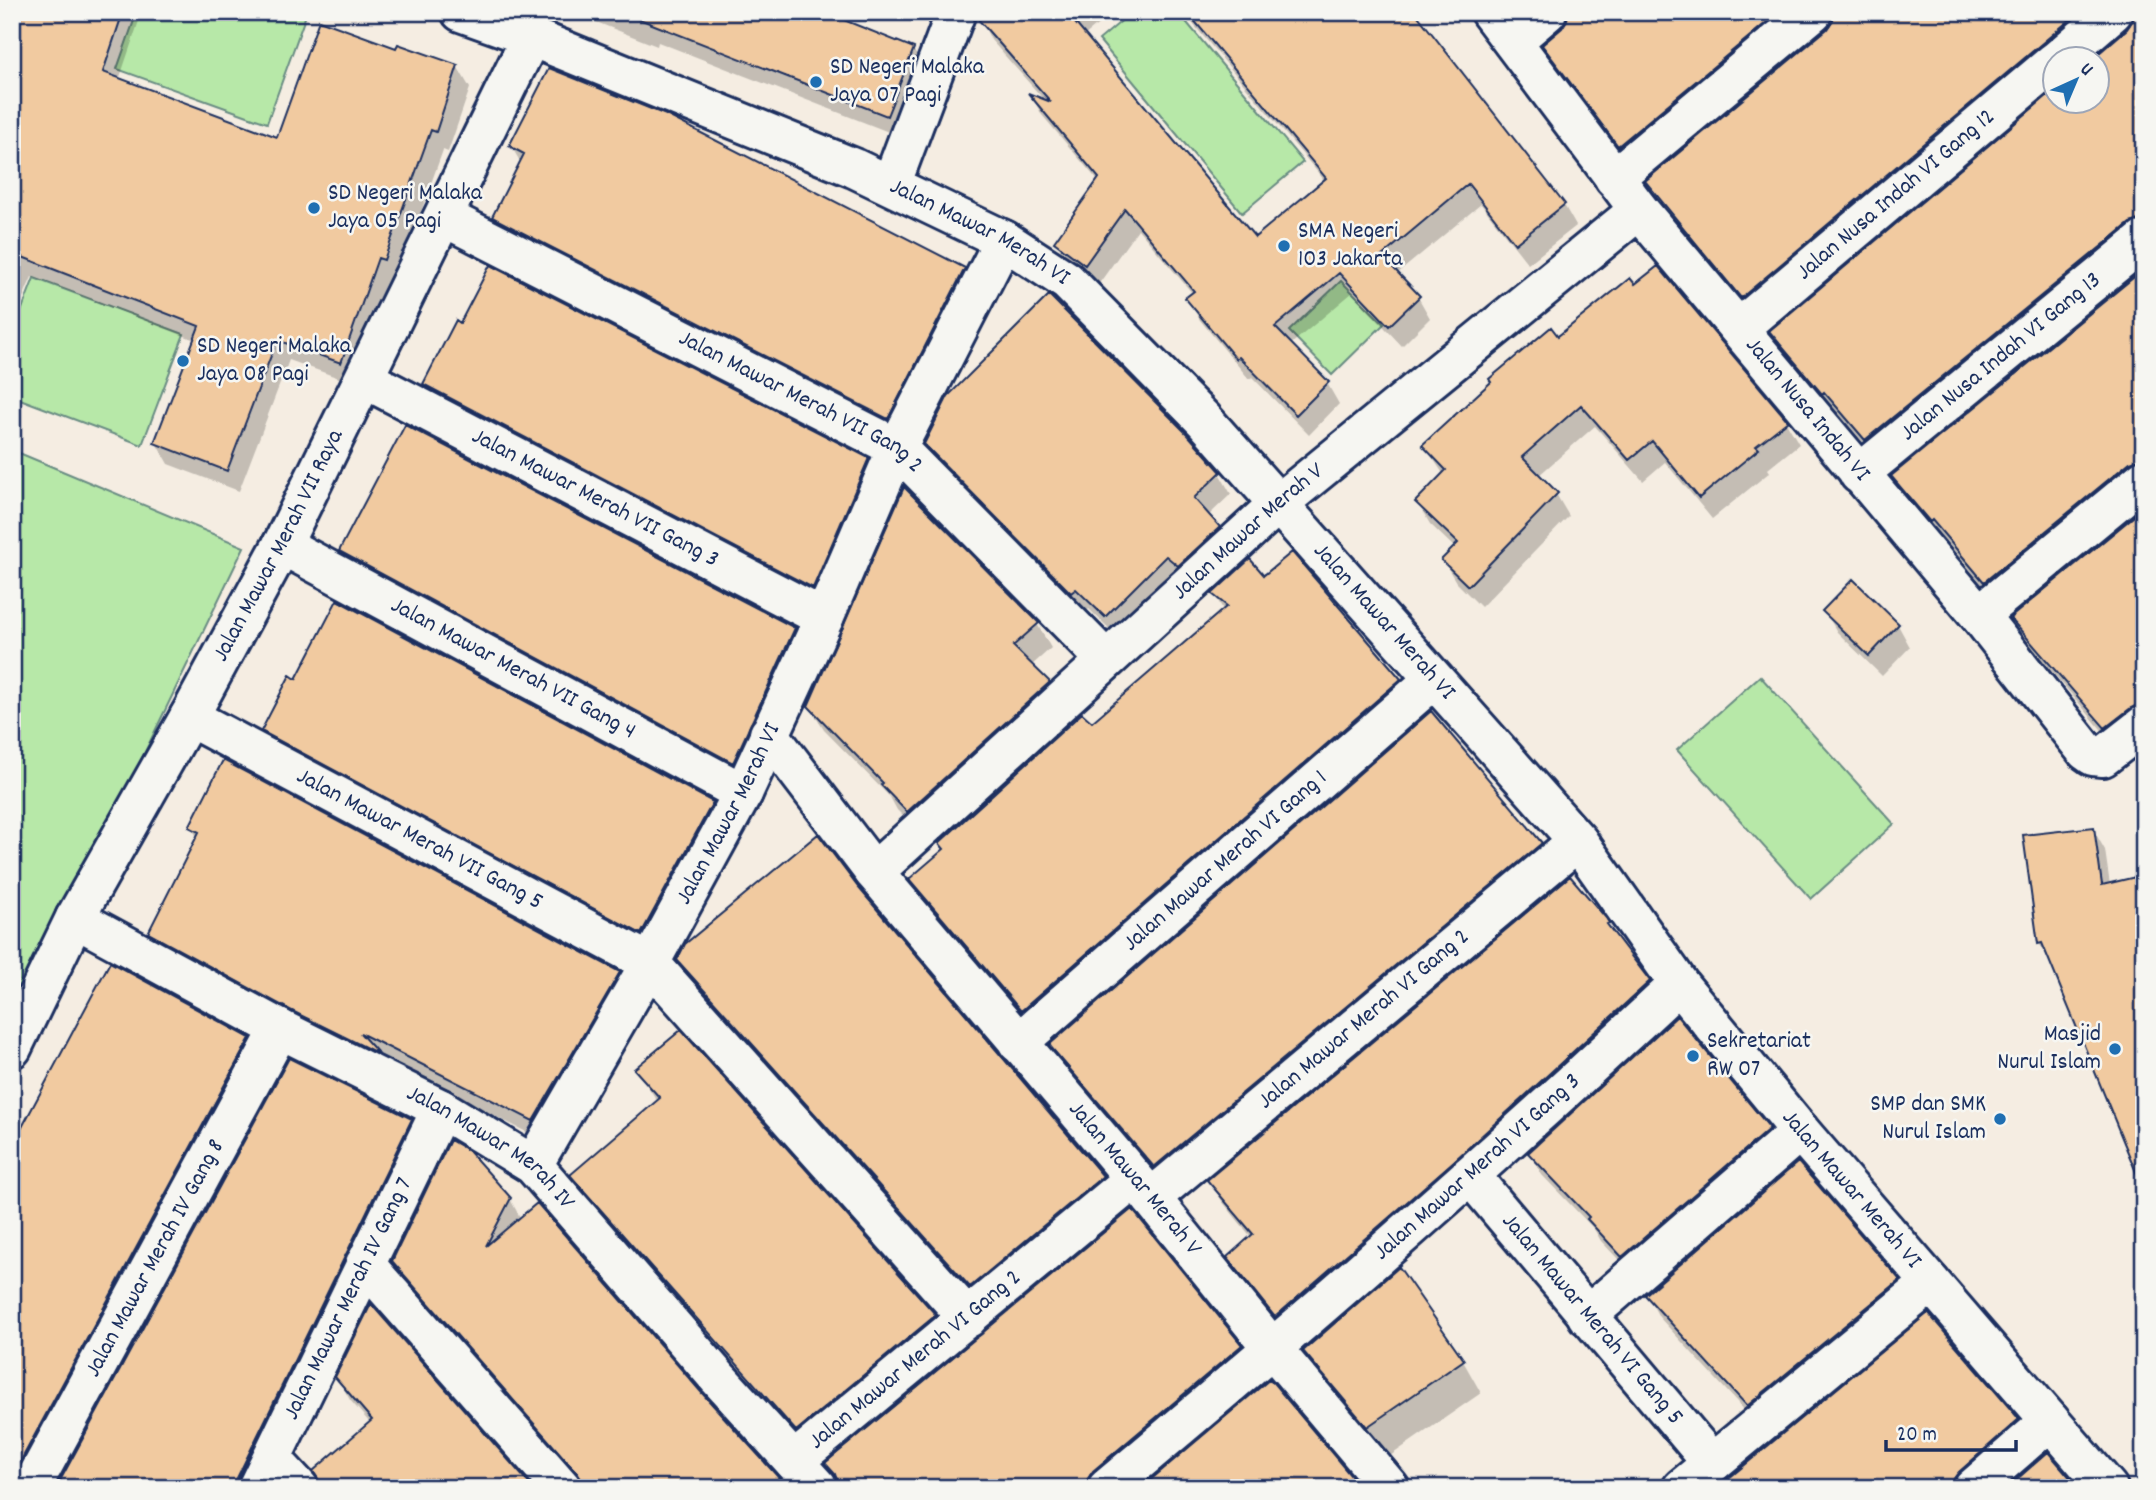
<svg xmlns="http://www.w3.org/2000/svg" width="2156" height="1500" font-family="Dekko,sans-serif">
	<rect width="100%" height="100%" fill="#f5ede2"/>
	<filter id="ink" filterUnits="userSpaceOnUse"><feTurbulence type="fractalNoise" baseFrequency=".0143" numOctaves="2"/><feDisplacementMap in="SourceGraphic" scale="14" xChannelSelector="R" yChannelSelector="G"/><feConvolveMatrix kernelMatrix="1 2 1 2 8 2 1 2 1" color-interpolation-filters="sRGB"/></filter>
	<g filter="url(#ink)">
		<path fill="#b7e8a8" stroke="#698c83" stroke-width="2" d="M 137,12 L 307,12 L 267,123 L 117,69 Z
			M 1132,12 L 1178,12 L 1303,162 L 1242,213 L 1099,40 Z
			M 34,278 L 184,334 L 142,445 L 12,396 L 12,335 Z
			M 1341,281 L 1384,324 L 1332,375 L 1289,331 Z
			M 12,450 L 244,547 L 12,1027 Z
			M 1760,676 L 1894,824 L 1811,899 L 1677,750 Z"/>
		<path fill="#0003" d="M 12,12 L 142,12 L 119,80 L 278,139 L 397,51 L 457,66 L 470,88 L 448,152 L 443,150 L 396,281 L 390,279 L 353,383 L 289,360 L 239,491 L 168,464 L 156,443 L 195,340 L 32,277 L 12,323 Z
			M 571,12 L 819,12 L 913,49 L 925,71 L 899,136 L 658,42 L 657,46 Z
			M 977,12 L 1113,12 L 1084,36 L 1255,239 L 1325,181 L 1183,12 L 1413,12 L 1564,205 L 1576,226 L 1528,264 L 1481,204 L 1397,274 L 1418,297 L 1430,318 L 1402,346 L 1352,293 L 1290,345 L 1327,383 L 1339,404 L 1309,435 L 1252,377 L 1249,379 L 1200,320 L 1187,298 L 1193,294 L 1138,229 L 1098,285 L 1068,263 L 1056,242 L 1099,182 L 1042,115 L 1032,97 L 1047,103 L 991,40 Z
			M 1559,12 L 1821,12 L 1632,166 L 1557,67 L 1544,45 L 1563,30 L 1569,21 L 1570,13 Z
			M 1828,12 L 2121,12 L 1755,318 L 1659,203 L 1647,181 L 1828,30 L 1835,19 L 1836,14 Z
			M 2128,12 L 2144,12 L 2144,244 L 1879,461 L 1838,413 L 1836,415 L 1784,353 L 1771,331 L 2054,92 L 2054,102 L 2096,102 L 2136,14 Z
			M 511,146 L 964,269 L 976,291 L 900,439 L 506,238 L 494,217 L 521,163 Z
			M 1657,269 L 1786,422 L 1799,444 L 1768,469 L 1770,472 L 1712,519 L 1665,462 L 1643,481 L 1595,426 L 1538,476 L 1556,494 L 1569,516 L 1481,607 L 1456,582 L 1443,560 L 1455,548 L 1430,524 L 1417,502 L 1444,475 L 1424,445 L 1558,339 L 1635,287 Z
			M 2144,271 L 2144,483 L 1998,603 L 1946,541 L 1943,543 L 1906,498 L 1893,476 Z
			M 424,384 L 868,460 L 880,481 L 826,608 L 437,406 Z
			M 926,444 L 1219,473 L 1231,494 L 1208,516 L 1219,528 L 1231,549 L 1118,637 L 1089,609 L 1084,613 L 938,465 Z
			M 2144,510 L 2144,729 L 2118,749 L 2025,640 L 2012,618 Z
			M 341,551 L 794,629 L 807,651 L 745,783 L 353,572 Z
			M 1264,578 L 1399,680 L 1412,702 L 1034,1032 L 923,901 L 911,879 L 1224,611 L 1214,594 Z
			M 1825,611 L 1898,625 L 1910,647 L 1882,676 L 1837,632 Z
			M 1037,624 L 1051,648 L 1031,666 L 1049,683 L 1062,707 L 922,835 L 897,810 L 890,797 L 824,730 L 809,706 Z
			M 263,731 L 712,803 L 724,825 L 654,954 L 276,752 Z
			M 191,827 L 618,973 L 631,994 L 546,1142 L 379,1057 L 162,954 L 150,933 L 198,838 Z
			M 2093,829 L 2105,850 L 2110,885 L 2144,877 L 2144,1161 L 2138,1163 L 2052,965 L 2039,943 Z
			M 1540,844 L 1553,866 L 1168,1189 L 1065,1067 L 1052,1045 Z
			M 856,887 L 1102,1177 L 1115,1200 L 984,1309 L 692,983 L 679,960 Z
			M 1607,924 L 1661,1003 L 1288,1337 L 1241,1279 L 1229,1257 L 1252,1238 L 1222,1201 L 1209,1180 Z
			M 249,1039 L 262,1061 L 12,1488 L 12,1150 Z
			M 637,1070 L 934,1316 L 948,1339 L 810,1453 L 586,1198 L 573,1175 L 658,1102 Z
			M 411,1120 L 423,1142 L 255,1488 L 58,1488 Z
			M 1768,1129 L 1780,1151 L 1635,1277 L 1601,1241 L 1594,1229 L 1542,1175 L 1530,1153 Z
			M 1798,1164 L 1898,1281 L 1911,1303 L 1760,1427 L 1659,1317 L 1647,1295 Z
			M 510,1199 L 521,1219 L 700,1394 L 585,1486 L 406,1283 L 393,1261 Z
			M 1132,1212 L 1240,1346 L 1253,1368 L 1111,1488 L 841,1488 L 828,1464 Z
			M 1399,1269 L 1463,1361 L 1481,1393 L 1387,1458 L 1323,1383 L 1305,1351 Z
			M 337,1377 L 530,1488 L 370,1423 L 350,1400 Z
			M 2018,1420 L 2030,1441 L 1977,1488 L 1719,1488 Z"/>
		<path fill="#f1caa0" stroke="#1b2f5e" stroke-width="2" d="M 12,12 L 123,12 L 103,72 L 277,137 L 319,20 L 396,48 L 398,44 L 458,65 L 436,132 L 431,130 L 384,260 L 378,258 L 341,363 L 277,340 L 227,471 L 154,443 L 199,326 L 12,253 Z
			M 629,12 L 824,12 L 914,48 L 887,116 L 629,15 Z
			M 977,12 L 1066,12 L 1255,237 L 1326,178 L 1187,12 L 1415,12 L 1565,204 L 1515,244 L 1468,184 L 1382,256 L 1420,296 L 1389,326 L 1339,273 L 1275,327 L 1329,382 L 1296,415 L 1239,357 L 1236,359 L 1185,298 L 1194,291 L 1125,209 L 1085,265 L 1054,242 L 1099,178 L 1028,93 L 1051,102 L 977,18 Z
			M 1568,12 L 1779,12 L 1618,146 L 1542,45 L 1562,28 L 1567,20 Z
			M 1834,12 L 2079,12 L 1741,298 L 1645,181 L 1827,29 L 1833,20 Z
			M 2134,12 L 2144,12 L 2144,219 L 2130,223 L 1865,440 L 1824,392 L 1822,394 L 1769,331 L 2054,90 L 2054,102 L 2096,102 L 2096,60 L 2091,60 L 2127,29 L 2133,20 Z
			M 549,68 L 666,115 L 965,268 L 888,419 L 492,217 L 524,154 L 509,146 Z
			M 490,265 L 869,458 L 813,588 L 423,384 L 456,320 L 460,323 Z
			M 1658,266 L 1788,421 L 1756,446 L 1759,449 L 1699,498 L 1652,441 L 1629,460 L 1581,405 L 1522,457 L 1558,493 L 1468,586 L 1441,560 L 1458,543 L 1415,502 L 1446,470 L 1422,445 L 1491,382 L 1489,379 L 1551,327 L 1558,336 L 1630,278 L 1635,284 Z
			M 2144,269 L 2144,458 L 2130,462 L 1984,582 L 1932,520 L 1930,522 L 1891,476 Z
			M 1049,295 L 1188,435 L 1221,472 L 1194,498 L 1220,527 L 1178,566 L 1166,556 L 1105,617 L 1076,589 L 1071,593 L 924,444 L 948,396 Z
			M 405,425 L 795,628 L 733,763 L 339,551 Z
			M 904,487 L 1039,623 L 1013,646 L 1050,682 L 907,812 L 881,785 L 883,783 L 808,706 Z
			M 2144,508 L 2144,704 L 2131,708 L 2105,728 L 2010,618 Z
			M 1292,552 L 1401,679 L 1021,1011 L 909,879 L 944,849 L 939,843 L 1082,713 L 1092,722 L 1227,606 L 1212,594 L 1250,559 L 1264,575 Z
			M 1853,579 L 1899,624 L 1869,656 L 1822,611 Z
			M 337,600 L 713,802 L 641,934 L 261,731 L 290,675 L 296,679 Z
			M 1431,711 L 1542,843 L 1154,1167 L 1049,1045 Z
			M 223,760 L 620,972 L 533,1121 L 360,1033 L 379,1054 L 290,1010 L 148,933 L 199,832 L 189,827 Z
			M 2094,827 L 2102,885 L 2144,875 L 2143,1189 L 2042,943 L 2038,944 L 2023,835 Z
			M 818,834 L 857,886 L 1103,1176 L 970,1287 L 677,960 L 685,944 Z
			M 1570,876 L 1606,918 L 1609,923 L 1607,924 L 1650,981 L 1454,1161 L 1275,1317 L 1227,1257 L 1253,1234 L 1207,1180 Z
			M 110,962 L 250,1038 L 12,1477 L 12,1146 Z
			M 1677,1016 L 1770,1128 L 1622,1257 L 1587,1219 L 1589,1217 L 1528,1153 Z
			M 681,1030 L 936,1315 L 796,1431 L 570,1175 L 660,1098 L 634,1069 Z
			M 289,1058 L 412,1119 L 237,1478 L 235,1488 L 56,1488 Z
			M 450,1140 L 469,1151 L 511,1198 L 486,1246 L 537,1203 L 701,1392 L 788,1488 L 583,1488 L 578,1474 L 392,1261 Z
			M 1798,1162 L 1900,1280 L 1747,1406 L 1645,1295 Z
			M 1132,1209 L 1242,1345 L 1093,1471 L 1087,1480 L 1086,1488 L 839,1488 L 835,1474 L 825,1463 Z
			M 1399,1267 L 1464,1360 L 1367,1427 L 1303,1351 Z
			M 371,1304 L 533,1488 L 320,1488 L 320,1482 L 313,1471 L 372,1420 L 335,1377 Z
			M 1928,1313 L 2019,1419 L 1959,1472 L 1953,1480 L 1952,1488 L 1717,1488 Z
			M 1270,1379 L 1361,1488 L 1141,1488 L 1194,1443 Z
			M 2048,1452 L 2079,1488 L 2007,1488 Z"/>
		<g fill="none" stroke-linecap="round" stroke-linejoin="round">
			<defs>
				<g id="minor">
					<path id="s1" d="M 461,12 L 531,37 L 854,168 L 1004,240 L 1067,281 L 1204,420 L 1578,841 L 1679,984 L 1800,1131 L 2108,1488"/>
					<path id="s2" d="M 1490,12 L 1639,210 L 1979,615 L 2086,751 L 2093,756 L 2103,757 L 2144,725"/>
					<path d="M 1513,41 L 1547,12"/>
					<path d="M 2057,60 L 2113,12"/>
					<path d="M 1614,178 L 1813,12"/>
					<path d="M 891,185 L 956,12"/>
					<path id="s3" d="M 444,217 L 897,448 L 1106,660"/>
					<path id="s4" d="M 1739,328 L 2054,62"/>
					<path id="s5" d="M 365,379 L 824,618"/>
					<path id="s6" d="M 1859,474 L 2144,240"/>
					<path id="s7" d="M 282,545 L 743,793"/>
					<path d="M 1979,615 L 2144,479"/>
					<path id="s8" d="M 189,717 L 650,963 L 968,1318"/>
					<path id="s9" d="M 769,734 L 874,872 L 1151,1198 L 1273,1349 L 1390,1488"/>
					<path id="s10" d="M 874,872 L 1278,504 L 1639,210"/>
					<path id="s11" d="M 75,918 L 280,1029 L 441,1109 L 533,1165 L 718,1378 L 818,1488"/>
					<path id="s12" d="M 1018,1043 L 1433,680"/>
					<path id="s13" d="M 12,1048 L 75,918 L 189,717 L 282,545 L 531,37"/>
					<path id="s14" d="M 533,1165 L 650,963 L 743,793 L 824,618 L 897,448 L 1004,240"/>
					<path id="s15" d="M 1470,1175 L 1712,1463"/>
					<path id="s16" d="M 1151,1198 L 1578,841"/>
					<path d="M 365,1264 L 562,1488"/>
					<path d="M 1587,1316 L 1800,1131"/>
					<path d="M 272,1459 L 299,1488"/>
					<path id="s17" d="M 794,1461 L 1134,1179"/>
					<path id="s18" d="M 31,1488 L 280,1029"/>
					<path id="s19" d="M 257,1488 L 441,1109"/>
					<path id="s20" d="M 1107,1488 C 1302,1325 1494,1158 1679,984"/>
					<path d="M 1682,1488 L 1931,1283"/>
					<path d="M 1973,1488 L 2050,1421"/>
				</g>
			</defs>
			<use href="#minor" stroke="#1b2f5e" stroke-width="44"/>
			<use href="#minor" stroke="#f6f6f2" stroke-width="38"/>
		</g>
	</g>
	<g fill="#1f6fb2" stroke="#f6f6f2" stroke-width="2.5">
		<circle cx="816" cy="82" r="7"/>
		<circle cx="314" cy="208" r="7"/>
		<circle cx="1284" cy="246" r="7"/>
		<circle cx="183" cy="361" r="7"/>
		<circle cx="2115" cy="1049" r="7"/>
		<circle cx="1693" cy="1056" r="7"/>
		<circle cx="2000" cy="1119" r="7"/>
	</g>
	<g text-anchor="middle" dominant-baseline="central" stroke-width="5" stroke-linejoin="round" paint-order="stroke">
		<g font-size="24" fill="#1b2f5e" stroke="#f6f6f2" text-anchor="start">
			<text x="830" y="68">SD Negeri Malaka<tspan x="830" dy="28">Jaya 07 Pagi</tspan></text>
			<text x="328" y="194">SD Negeri Malaka<tspan x="328" dy="28">Jaya 05 Pagi</tspan></text>
			<text x="1298" y="232">SMA Negeri<tspan x="1298" dy="28">103 Jakarta</tspan></text>
			<text x="197" y="347">SD Negeri Malaka<tspan x="197" dy="28">Jaya 08 Pagi</tspan></text>
			<text x="2101" y="1035" text-anchor="end">Masjid<tspan x="2101" dy="28">Nurul Islam</tspan></text>
			<text x="1707" y="1042">Sekretariat<tspan x="1707" dy="28">RW 07</tspan></text>
			<text x="1986" y="1105" text-anchor="end">SMP dan SMK<tspan x="1986" dy="28">Nurul Islam</tspan></text>
		</g>
		<g font-size="24" fill="#1b2f5e" stroke="#f6f6f2">
			<text stroke="none"><textPath href="#s4" startOffset="206">Jalan Nusa Indah VI Gang 12</textPath></text>
			<text stroke="none"><textPath href="#s1" startOffset="564">Jalan Mawar Merah VI</textPath></text>
			<text stroke="none"><textPath href="#s6" startOffset="184">Jalan Nusa Indah VI Gang 13</textPath></text>
			<text stroke="none"><textPath href="#s3" startOffset="402">Jalan Mawar Merah VII Gang 2</textPath></text>
			<text stroke="none"><textPath href="#s2" startOffset="509">Jalan Nusa Indah VI</textPath></text>
			<text stroke="none"><textPath href="#s5" startOffset="259">Jalan Mawar Merah VII Gang 3</textPath></text>
			<text stroke="none"><textPath href="#s10" startOffset="506">Jalan Mawar Merah V</textPath></text>
			<text stroke="none"><textPath href="#s13" startOffset="569">Jalan Mawar Merah VII Raya</textPath></text>
			<text stroke="none"><textPath href="#s1" startOffset="1130">Jalan Mawar Merah VI</textPath></text>
			<text stroke="none"><textPath href="#s7" startOffset="262">Jalan Mawar Merah VII Gang 4</textPath></text>
			<text stroke="none"><textPath href="#s14" startOffset="402">Jalan Mawar Merah VI</textPath></text>
			<text stroke="none"><textPath href="#s8" startOffset="261">Jalan Mawar Merah VII Gang 5</textPath></text>
			<text stroke="none"><textPath href="#s12" startOffset="276">Jalan Mawar Merah VI Gang 1</textPath></text>
			<text stroke="none"><textPath href="#s16" startOffset="278">Jalan Mawar Merah VI Gang 2</textPath></text>
			<text stroke="none"><textPath href="#s11" startOffset="476">Jalan Mawar Merah IV</textPath></text>
			<text stroke="none"><textPath href="#s20" startOffset="490">Jalan Mawar Merah VI Gang 3</textPath></text>
			<text stroke="none"><textPath href="#s9" startOffset="576">Jalan Mawar Merah V</textPath></text>
			<text stroke="none"><textPath href="#s1" startOffset="1866">Jalan Mawar Merah VI</textPath></text>
			<text stroke="none"><textPath href="#s18" startOffset="261">Jalan Mawar Merah IV Gang 8</textPath></text>
			<text stroke="none"><textPath href="#s19" startOffset="210">Jalan Mawar Merah IV Gang 7</textPath></text>
			<text stroke="none"><textPath href="#s15" startOffset="189">Jalan Mawar Merah VI Gang 5</textPath></text>
			<text stroke="none"><textPath href="#s17" startOffset="158">Jalan Mawar Merah VI Gang 2</textPath></text>
		</g>
	</g>
	<rect width="2156" height="1500" fill="none" stroke="#f6f6f2" stroke-width="42"/>
	<rect x="21" y="21" width="2114" height="1458" fill="none" stroke="#1b2f5e" stroke-width="2.5" filter="url(#ink)"/>
	<g transform="translate(2076 80) rotate(44)"><circle r="33" fill="#f6f6f2" stroke="#9ea6b7" stroke-width="2"/>
	<path d="M0-5L12 26L0 18L-12 26Z" fill="#1f6fb2"/>
	<text y="-10" font-size="19" font-weight="bold" text-anchor="middle" fill="#1b2f5e">U</text>
	</g>
	<path d="M1886 1440v10h130v-10" fill="none" stroke="#1b2f5e" stroke-width="3.5"/>
	<text x="1897" y="1440" font-size="21" fill="#1b2f5e" stroke="#f6f6f2" stroke-width="5" paint-order="stroke">20 m</text>
</svg>
